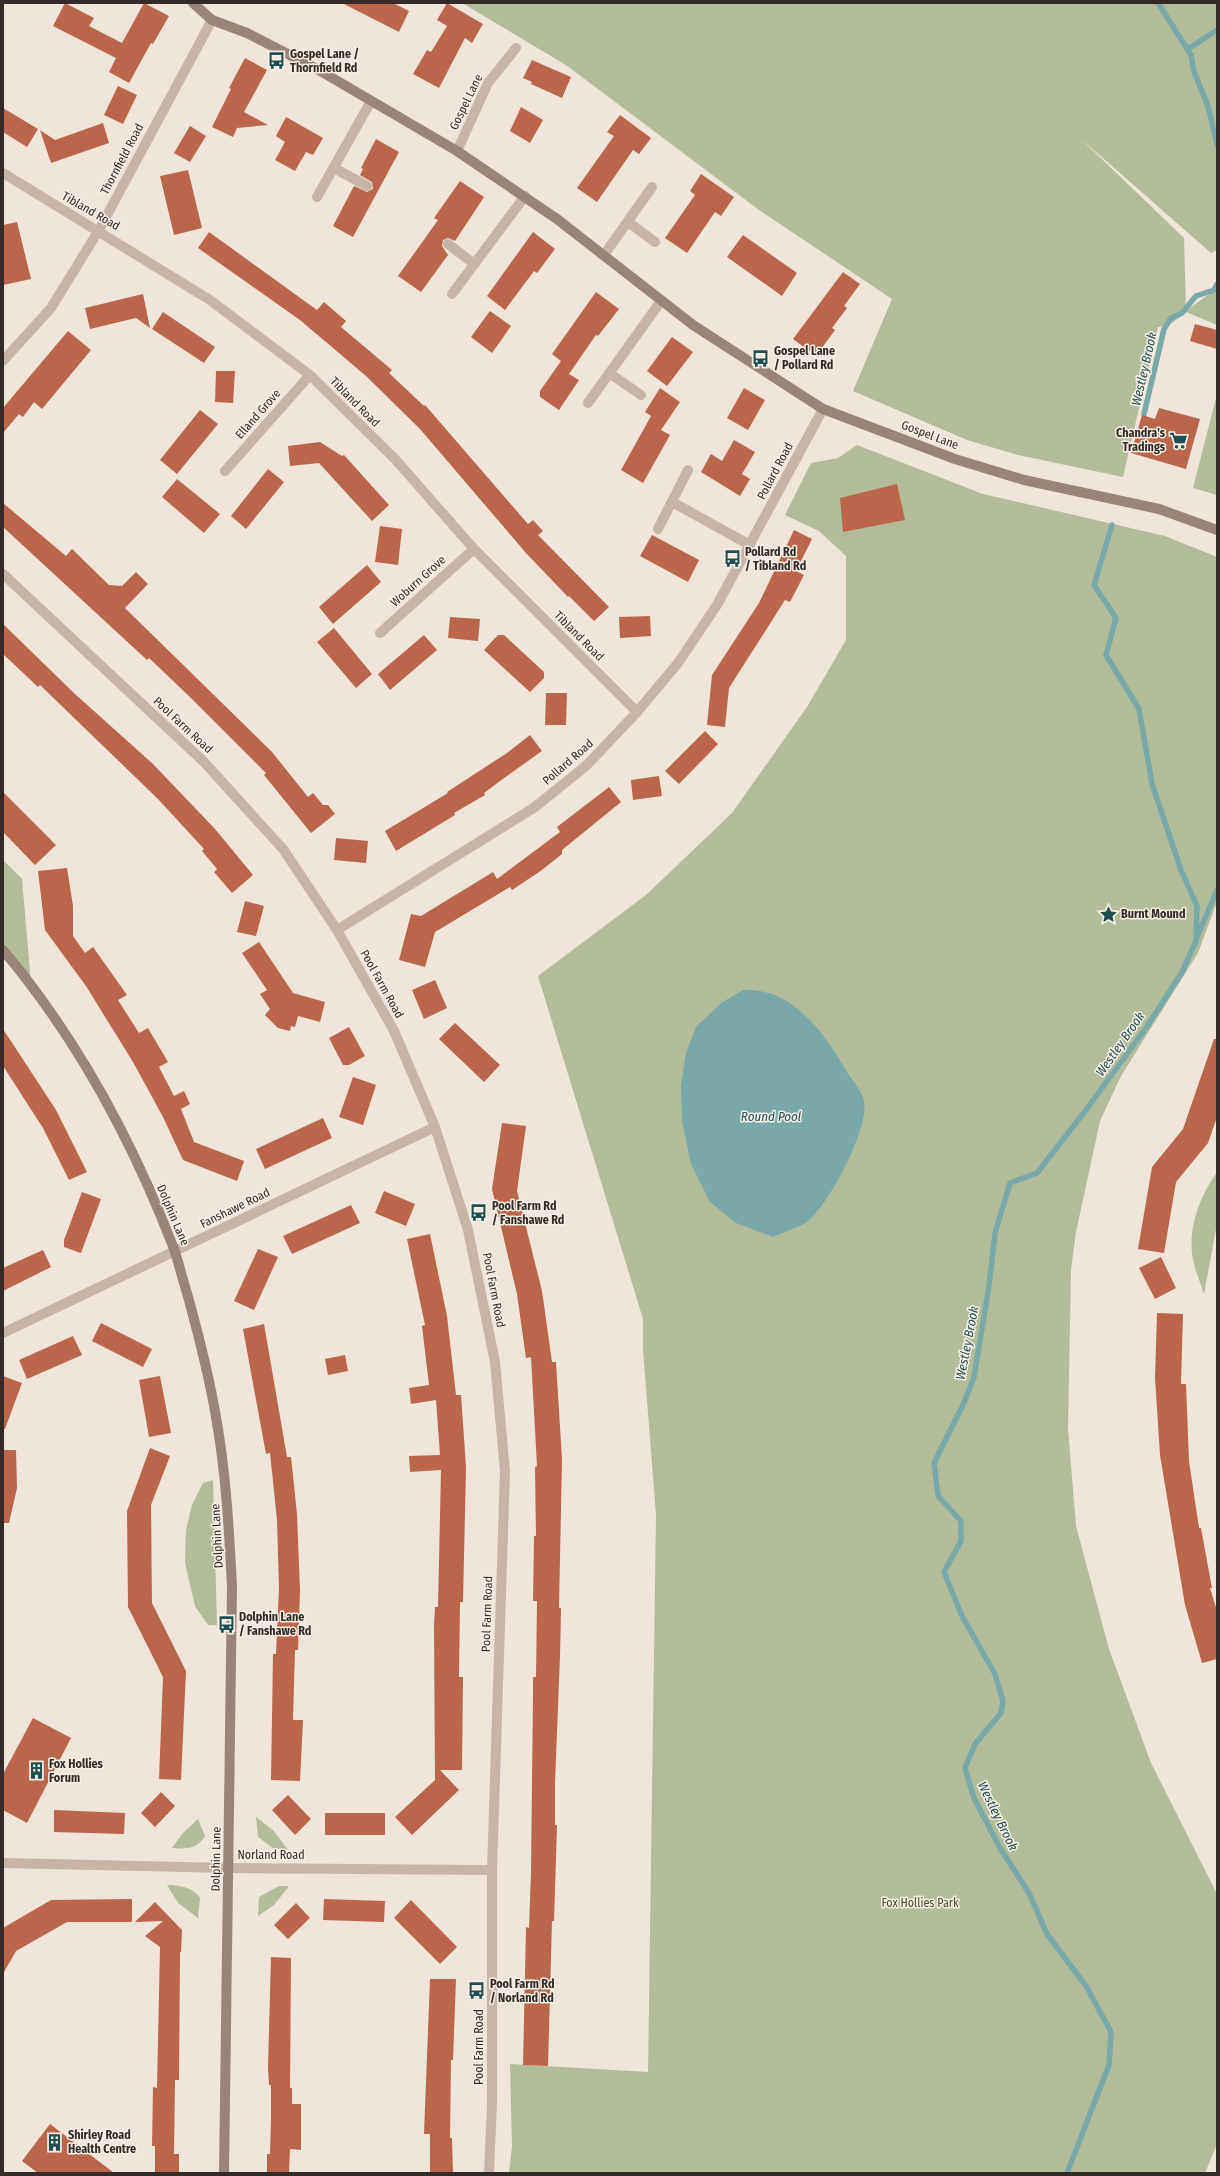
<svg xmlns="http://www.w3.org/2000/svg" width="1220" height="2176" font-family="'Fira Sans Condensed',sans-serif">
	<rect width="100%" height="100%" fill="#efe5da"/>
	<path fill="#b2bc9b" d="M 462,3 L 1217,3 L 1217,250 L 1211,253 L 1080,138 L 1184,238 L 1186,311 L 1217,288 L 1217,325 L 1186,312 L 1168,326 L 1158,327 L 1123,477 L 1018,455 L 967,440 L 853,391 L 892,299 L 759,210 L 566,65 Z
		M 1217,394 L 1217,495 L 1193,488 Z
		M 857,445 L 983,494 L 1165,536 L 1217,557 L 1217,902 L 1198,953 L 1121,1076 L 1100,1121 L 1076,1232 L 1071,1270 L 1068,1429 L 1076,1526 L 1109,1649 L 1151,1763 L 1217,1894 L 1217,2144 L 1205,2173 L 509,2173 L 512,2146 L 510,2064 L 648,2072 L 656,1515 L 643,1349 L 643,1319 L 538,976 L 646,895 L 732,813 L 807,707 L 846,640 L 846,556 L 819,531 L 785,515 L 811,463 L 838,458 Z
		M 3,860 L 22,879 L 31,984 L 3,950 Z
		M 1217,1172 L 1217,1224 L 1204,1294 C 1200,1281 1193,1266 1192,1253 C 1189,1224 1201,1195 1217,1172 Z
		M 213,1480 L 217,1625 L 208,1625 L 195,1606 L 185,1563 L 186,1530 L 192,1505 L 203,1483 Z
		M 256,1817 L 274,1831 L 288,1850 L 273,1848 L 258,1837 Z
		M 198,1819 L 205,1836 C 197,1849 187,1849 172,1848 L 182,1834 Z
		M 167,1885 C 179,1885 193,1887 200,1898 L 198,1918 L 178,1903 Z
		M 279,1886 L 289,1886 L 274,1905 L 258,1916 L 259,1897 Z"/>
	<path fill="#7ba8a9" d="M 743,990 C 750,990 757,990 764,992 C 802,1000 829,1041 847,1072 C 852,1080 862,1091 864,1101 C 870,1127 828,1207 807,1222 C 797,1228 784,1232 773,1237 L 736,1223 L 710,1202 L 691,1164 L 682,1121 L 681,1085 L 686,1053 L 696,1027 L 721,1003 Z"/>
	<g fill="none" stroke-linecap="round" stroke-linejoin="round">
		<path stroke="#7ba8a9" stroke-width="5.5" d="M 1158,3 L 1191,55 L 1194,72 L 1208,106 L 1217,145
			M 1186,48 L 1191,47 L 1217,30
			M 1144,414 L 1164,329 L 1171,318 L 1182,313 L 1196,296 L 1214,290 L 1217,284
			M 1197,937 L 1217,890
			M 1067,2173 L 1109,2065 L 1111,2032 L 1086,1986 L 1047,1934 L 1029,1893 L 1000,1848 L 974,1798 L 965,1768 L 975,1744 L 1001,1713 L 1003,1701 L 995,1674 L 962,1616 L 944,1572 L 961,1541 L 961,1521 L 938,1496 L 934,1463 L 964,1403 L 974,1377 L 989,1286 L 995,1233 L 1010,1183 L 1037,1173 L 1089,1106 L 1148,1025 L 1182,972 L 1196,941 L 1197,906 L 1181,870 L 1152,784 L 1139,709 L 1106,655 L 1116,618 L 1094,585 L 1112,525"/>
	</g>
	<path fill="#bb654c" d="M 65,3 L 94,18 L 89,26 L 122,43 L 144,3 L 169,16 L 153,44 L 151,43 L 129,83 L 109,72 L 116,58 L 53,26 Z
		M 342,3 L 393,3 L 409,11 L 399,32 Z
		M 447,3 L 483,24 L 472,43 L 465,38 L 439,88 L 413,74 L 427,50 L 431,52 L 447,26 L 437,20 Z
		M 245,58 L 267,70 L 244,112 L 268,125 L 237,128 L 233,137 L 212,127 L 231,89 L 229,88 Z
		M 532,60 L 571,77 L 562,98 L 531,84 L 532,82 L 523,78 Z
		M 118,86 L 137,95 L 123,124 L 104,115 Z
		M 521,107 L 543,120 L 530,143 L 510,131 Z
		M 3,108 L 38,129 L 27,147 L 3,132 Z
		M 620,115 L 651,138 L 639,154 L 633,150 L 597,202 L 577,188 L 614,136 L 607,132 Z
		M 286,117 L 323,138 L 313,155 L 306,152 L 295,171 L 275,160 L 285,142 L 276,136 Z
		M 103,123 L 109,143 L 51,163 L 40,130 L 55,140 Z
		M 190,126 L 206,136 L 190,162 L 174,153 Z
		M 376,139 L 399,152 L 353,237 L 333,226 L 354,186 L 367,192 L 373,189 L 372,182 L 360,175 L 363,169 L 361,168 Z
		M 188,170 L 202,228 L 174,235 L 160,176 Z
		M 701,174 L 734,197 L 721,216 L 715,212 L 687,253 L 665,238 L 695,195 L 690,191 Z
		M 460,181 L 484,197 L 455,241 L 448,238 L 443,240 L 442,246 L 448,255 L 421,292 L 398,276 L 438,220 L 434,218 Z
		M 17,222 L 31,279 L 3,285 L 3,225 Z
		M 209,232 L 317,310 L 324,302 L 346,321 L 341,327 L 392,370 L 389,373 L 424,406 L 425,405 L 528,524 L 533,520 L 543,531 L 538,535 L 609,607 L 594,621 L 569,596 L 568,597 L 526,553 L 420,429 L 366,376 L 300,320 L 198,248 Z
		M 533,232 L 555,249 L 537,273 L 534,271 L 505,310 L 487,296 Z
		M 743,235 L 797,273 L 782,296 L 727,257 Z
		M 843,272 L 860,284 L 844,306 L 847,308 L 832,328 L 835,330 L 816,356 L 793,339 Z
		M 596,292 L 619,309 L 598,336 L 596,335 L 569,374 L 579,380 L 559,410 L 540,397 L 540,391 L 561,361 L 552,354 Z
		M 143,294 L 150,328 L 136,318 L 90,329 L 85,308 Z
		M 490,311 L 511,326 L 492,353 L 471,337 Z
		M 163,312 L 215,347 L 204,363 L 152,329 Z
		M 1195,324 L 1217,330 L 1217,349 L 1190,341 Z
		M 68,331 L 91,350 L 42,409 L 34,402 L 23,417 L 19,414 L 3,433 L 3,408 Z
		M 672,337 L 693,352 L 667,386 L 647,371 Z
		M 216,371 L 235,371 L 233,403 L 215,402 Z
		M 660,388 L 680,402 L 661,430 L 670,435 L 643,483 L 621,470 L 651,416 L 645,412 Z
		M 744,388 L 765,400 L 748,430 L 727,418 Z
		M 1159,408 L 1200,419 L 1186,469 L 1131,453 L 1142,415 L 1155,419 Z
		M 200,410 L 218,424 L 177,474 L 160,460 Z
		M 734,440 L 755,452 L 742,474 L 750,479 L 740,496 L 701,472 L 711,454 L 722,461 Z
		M 320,442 L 342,456 L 344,455 L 389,505 L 372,521 L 319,463 L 290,466 L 288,446 Z
		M 268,469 L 284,482 L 246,529 L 231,516 Z
		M 177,479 L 220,514 L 204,533 L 162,497 Z
		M 897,484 L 905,520 L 843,532 L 840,498 Z
		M 3,503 L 66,556 L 72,549 L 109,585 L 122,586 L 136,572 L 148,584 L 125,608 L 272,752 L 308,797 L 313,793 L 323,805 L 328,805 L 335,814 L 311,833 L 264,775 L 266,773 L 190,697 L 149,658 L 147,660 L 3,527 Z
		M 380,526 L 402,529 L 398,565 L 375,562 Z
		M 794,530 L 812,539 L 796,571 L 804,575 L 790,602 L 785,600 L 729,688 L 725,727 L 707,725 L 712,675 L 759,603 Z
		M 652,535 L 699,560 L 688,582 L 640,556 Z
		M 367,565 L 381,582 L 333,624 L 319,607 Z
		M 650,616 L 651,636 L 620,638 L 619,617 Z
		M 450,617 L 480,619 L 478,641 L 448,638 Z
		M 3,624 L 75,694 L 153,764 L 215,829 L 253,875 L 232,893 L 214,872 L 217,869 L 202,851 L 204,849 L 158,799 L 40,685 L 38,687 L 3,654 Z
		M 334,628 L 372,674 L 356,688 L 317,642 Z
		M 424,635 L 437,650 L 390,690 L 378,674 Z
		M 498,635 L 504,635 L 544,672 L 544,678 L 530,692 L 484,650 Z
		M 546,693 L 567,693 L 566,725 L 545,725 Z
		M 705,731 L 718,744 L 679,784 L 665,771 Z
		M 530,735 L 542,751 L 500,781 L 484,793 L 485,795 L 454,813 L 455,815 L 396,851 L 385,831 L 448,793 L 447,792 L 507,753 Z
		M 659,776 L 662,796 L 633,800 L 631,780 Z
		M 609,787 L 621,802 L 562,850 L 562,854 L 542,870 L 512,890 L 510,887 L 435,932 L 425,967 L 399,960 L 411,914 L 421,916 L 493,872 L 497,879 L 560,832 L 557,827 Z
		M 3,792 L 56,845 L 35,865 L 3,832 Z
		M 336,838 L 368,841 L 366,863 L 334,860 Z
		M 67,868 L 73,906 L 73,936 L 85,953 L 93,947 L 127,995 L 118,1000 L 139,1033 L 148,1028 L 168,1062 L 159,1067 L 174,1096 L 184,1091 L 190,1104 L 181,1109 L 194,1142 L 244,1161 L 237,1181 L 183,1160 L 163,1117 L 133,1062 L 86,986 L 45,930 L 38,871 Z
		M 245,901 L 264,906 L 256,936 L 237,932 Z
		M 259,942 L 293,993 L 325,1002 L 320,1022 L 298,1016 L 295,1027 L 291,1026 L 290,1031 L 278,1028 L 265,1015 L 270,1009 L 260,994 L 267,990 L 242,953 Z
		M 435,980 L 447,1008 L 424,1019 L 412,990 Z
		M 455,1023 L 500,1065 L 484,1082 L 439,1039 Z
		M 349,1027 L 365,1056 L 349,1065 L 343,1065 L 329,1038 Z
		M 3,1029 L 56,1110 L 87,1172 L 69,1180 L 43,1128 L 3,1066 Z
		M 1214,1039 L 1217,1039 L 1217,1117 L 1208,1143 L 1176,1182 L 1164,1253 L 1138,1249 L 1152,1167 L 1183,1129 Z
		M 353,1077 L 376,1085 L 363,1125 L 339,1117 Z
		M 323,1118 L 332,1138 L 265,1169 L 256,1149 Z
		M 502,1123 L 526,1126 L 517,1191 L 542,1291 L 552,1362 L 556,1362 L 562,1459 L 559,1608 L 561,1608 L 560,1656 L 555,1783 L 555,1825 L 557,1825 L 554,1921 L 552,1921 L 548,2066 L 523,2065 L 526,1927 L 529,1928 L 531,1873 L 533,1694 L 533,1677 L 536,1677 L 537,1601 L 533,1601 L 534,1536 L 536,1536 L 535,1467 L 537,1466 L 531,1357 L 526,1358 L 517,1294 L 492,1189 Z
		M 384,1191 L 415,1204 L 406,1226 L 375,1213 Z
		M 82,1192 L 101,1199 L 81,1253 L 64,1247 L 64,1240 Z
		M 351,1205 L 360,1223 L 292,1254 L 283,1236 Z
		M 430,1234 L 447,1316 L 456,1395 L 461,1395 L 466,1467 L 463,1602 L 460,1602 L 459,1677 L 463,1677 L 462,1770 L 440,1770 L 459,1790 L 412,1835 L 395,1817 L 435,1780 L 434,1626 L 435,1607 L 438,1607 L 441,1470 L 410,1472 L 409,1456 L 440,1455 L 436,1400 L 411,1404 L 409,1388 L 429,1385 L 422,1326 L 425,1325 L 407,1239 Z
		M 258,1249 L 278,1257 L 254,1310 L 234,1301 Z
		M 43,1250 L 51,1267 L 3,1291 L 3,1268 Z
		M 1161,1257 L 1176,1288 L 1155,1299 L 1139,1268 Z
		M 1157,1313 L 1183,1314 L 1181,1384 L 1186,1384 L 1189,1461 L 1199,1528 L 1201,1528 L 1212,1588 L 1210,1588 L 1217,1611 L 1217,1659 L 1202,1663 L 1185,1605 L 1160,1455 L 1155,1378 Z
		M 101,1323 L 152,1349 L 143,1367 L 92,1341 Z
		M 264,1324 L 287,1457 L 291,1457 L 297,1514 L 300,1590 L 298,1650 L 295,1650 L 293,1720 L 303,1720 L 300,1781 L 271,1780 L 273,1654 L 276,1654 L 279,1588 L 277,1520 L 270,1453 L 266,1454 L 243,1329 Z
		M 73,1336 L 82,1355 L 27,1379 L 19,1360 Z
		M 345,1355 L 348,1371 L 328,1375 L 325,1359 Z
		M 3,1376 L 22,1383 L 5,1429 L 3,1429 Z
		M 160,1376 L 171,1433 L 149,1437 L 139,1380 Z
		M 150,1448 L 170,1456 L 151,1505 L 152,1603 L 186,1671 L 181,1780 L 159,1779 L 163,1677 L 128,1607 L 127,1511 Z
		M 3,1450 L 16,1450 L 17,1488 L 9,1523 L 3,1523 Z
		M 33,1718 L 71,1738 L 27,1823 L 3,1810 L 3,1774 Z
		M 161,1792 L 175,1806 L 155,1827 L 141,1813 Z
		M 288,1795 L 311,1819 L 295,1835 L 272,1810 Z
		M 54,1810 L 125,1813 L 124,1834 L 54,1832 Z
		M 325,1813 L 385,1813 L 385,1835 L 325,1835 Z
		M 132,1899 L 132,1922 L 67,1922 L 16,1951 L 3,1974 L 3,1928 L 51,1900 Z
		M 324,1899 L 385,1901 L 384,1922 L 323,1920 Z
		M 411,1900 L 457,1947 L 440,1964 L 394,1918 Z
		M 155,1902 L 182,1930 L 181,1952 L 180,1952 L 179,2080 L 175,2080 L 174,2154 L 179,2154 L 179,2173 L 155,2173 L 155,2146 L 152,2146 L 153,2087 L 157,2088 L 160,1947 L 145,1936 L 163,1921 L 135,1922 Z
		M 296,1903 L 310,1918 L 288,1939 L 274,1925 Z
		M 271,1957 L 291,1958 L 290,2088 L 292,2088 L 292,2104 L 301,2104 L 301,2150 L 290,2149 L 289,2173 L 267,2173 L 267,2154 L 270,2154 L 271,2118 L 271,2085 L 269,2085 L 268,2068 Z
		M 430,1979 L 456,1979 L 453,2060 L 451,2060 L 450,2138 L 452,2138 L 453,2173 L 430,2173 L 430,2134 L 424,2134 Z
		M 50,2124 L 114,2173 L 38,2173 L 22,2161 Z"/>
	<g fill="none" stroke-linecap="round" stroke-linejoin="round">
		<path stroke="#c6b5a7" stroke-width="10" d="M 457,151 L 488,83 L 516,48
			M 334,168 L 367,186
			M 3,173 L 210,300 L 310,375 L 395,459 L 474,549 L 637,712
			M 317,197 L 371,101
			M 628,222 L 655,242
			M 448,244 L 473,263
			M 604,255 L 652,187
			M 452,294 L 525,196
			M 3,361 L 51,308 L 99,230 L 212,20
			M 609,373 L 641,395
			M 588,403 L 661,301
			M 225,471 L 310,375
			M 672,502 L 750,545
			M 658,529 L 688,470
			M 3,574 L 204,762 L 283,849 L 337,930 L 394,1031 L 435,1127 L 468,1230 L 495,1362 L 505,1471 L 492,1870 L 492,2104 L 489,2173
			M 380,633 L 474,549
			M 337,930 L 535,807 L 587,765 L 637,712 L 678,663 L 717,605 L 823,409
			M 3,1333 L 435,1127
			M 3,1863 L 229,1868 L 492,1870"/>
		<path stroke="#998479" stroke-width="10" d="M 193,3 L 212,20 L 247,33 L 317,69 L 457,151 L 557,219 L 693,325 L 823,409 L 955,459 L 1024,480 L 1159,509 L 1217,530
			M 3,950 C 77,1038 133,1142 174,1249 C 179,1263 182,1278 187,1293 C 198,1333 209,1375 216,1417 C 226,1473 229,1529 232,1586 L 224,2173"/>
	</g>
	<defs>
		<symbol id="bus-bare" viewBox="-9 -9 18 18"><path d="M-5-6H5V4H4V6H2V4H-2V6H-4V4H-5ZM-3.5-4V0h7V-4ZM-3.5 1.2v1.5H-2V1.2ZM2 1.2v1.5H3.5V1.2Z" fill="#204e51" stroke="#f7efe6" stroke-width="2.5" paint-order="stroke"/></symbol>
		<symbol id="supermarket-bare" viewBox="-9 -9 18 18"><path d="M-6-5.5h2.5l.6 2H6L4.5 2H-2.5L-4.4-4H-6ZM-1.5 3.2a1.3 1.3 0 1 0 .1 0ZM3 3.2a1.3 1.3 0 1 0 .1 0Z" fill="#204e51" stroke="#f7efe6" stroke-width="2.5" paint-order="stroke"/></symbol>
		<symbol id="sight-bare" viewBox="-9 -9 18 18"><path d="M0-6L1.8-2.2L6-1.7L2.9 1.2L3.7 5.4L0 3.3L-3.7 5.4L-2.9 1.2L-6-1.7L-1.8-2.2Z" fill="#204e51" stroke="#f7efe6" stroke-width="2.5" paint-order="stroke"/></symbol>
		<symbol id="building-bare" viewBox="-9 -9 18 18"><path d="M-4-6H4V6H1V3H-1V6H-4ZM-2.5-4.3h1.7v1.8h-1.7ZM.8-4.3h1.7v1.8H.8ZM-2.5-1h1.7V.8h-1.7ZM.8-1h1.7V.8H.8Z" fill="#204e51" stroke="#f7efe6" stroke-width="2.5" paint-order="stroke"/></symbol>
	</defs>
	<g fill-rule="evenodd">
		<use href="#bus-bare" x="264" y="48" width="25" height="25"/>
		<use href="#bus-bare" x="748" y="346" width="25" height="25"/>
		<use href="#supermarket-bare" x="1166" y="428" width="25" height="25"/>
		<use href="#bus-bare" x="720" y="546" width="25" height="25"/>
		<use href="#sight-bare" x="1096" y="902" width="25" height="25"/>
		<use href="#bus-bare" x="466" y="1200" width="25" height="25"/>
		<use href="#bus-bare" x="214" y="1612" width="25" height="25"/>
		<use href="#building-bare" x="24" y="1758" width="25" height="25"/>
		<use href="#bus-bare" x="464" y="1978" width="25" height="25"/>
		<use href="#building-bare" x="42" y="2130" width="25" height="25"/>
	</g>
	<g text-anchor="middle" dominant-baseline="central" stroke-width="3" stroke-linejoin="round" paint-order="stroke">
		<g font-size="12" font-weight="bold" fill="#332b27" stroke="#f7efe6" text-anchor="start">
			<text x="290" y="54">Gospel Lane /<tspan x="290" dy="14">Thornfield Rd</tspan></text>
			<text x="774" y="351">Gospel Lane<tspan x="774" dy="14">/ Pollard Rd</tspan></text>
			<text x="1165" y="433" text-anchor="end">Chandra's<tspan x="1165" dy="14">Tradings</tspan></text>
			<text x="745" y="552">Pollard Rd<tspan x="745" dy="14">/ Tibland Rd</tspan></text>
			<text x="1121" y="914">Burnt Mound</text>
			<text x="492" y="1206">Pool Farm Rd<tspan x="492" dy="14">/ Fanshawe Rd</tspan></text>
			<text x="239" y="1617">Dolphin Lane<tspan x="239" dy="14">/ Fanshawe Rd</tspan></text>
			<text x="49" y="1764">Fox Hollies<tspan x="49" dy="14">Forum</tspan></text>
			<text x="490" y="1984">Pool Farm Rd<tspan x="490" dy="14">/ Norland Rd</tspan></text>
			<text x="68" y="2135">Shirley Road<tspan x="68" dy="14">Health Centre</tspan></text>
		</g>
		<g font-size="12" fill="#332b27" stroke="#f7efe6">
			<text transform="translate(466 102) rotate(-64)">Gospel Lane</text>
			<text transform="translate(122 159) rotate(-62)">Thornfield Road</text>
			<text transform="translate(91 211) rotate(30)">Tibland Road</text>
			<text transform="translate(355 402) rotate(45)">Tibland Road</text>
			<text transform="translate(258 414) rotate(-49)">Elland Grove</text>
			<text transform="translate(930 435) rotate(21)">Gospel Lane</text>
			<text transform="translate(775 471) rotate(-62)">Pollard Road</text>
			<text transform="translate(418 581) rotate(-42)">Woburn Grove</text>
			<text transform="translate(579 636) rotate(45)">Tibland Road</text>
			<text transform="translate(183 725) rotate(43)">Pool Farm Road</text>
			<text transform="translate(568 762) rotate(-41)">Pollard Road</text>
			<text transform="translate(382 984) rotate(61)">Pool Farm Road</text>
			<text transform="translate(235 1208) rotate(-26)">Fanshawe Road</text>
			<text transform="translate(173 1215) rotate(67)">Dolphin Lane</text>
			<text transform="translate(494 1290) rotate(79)">Pool Farm Road</text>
			<text transform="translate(217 1536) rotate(-93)">Dolphin Lane</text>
			<text transform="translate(487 1614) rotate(-88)">Pool Farm Road</text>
			<text x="271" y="1855">Norland Road</text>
			<text transform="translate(216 1859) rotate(-89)">Dolphin Lane</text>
			<text transform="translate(479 2047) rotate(-90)">Pool Farm Road</text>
		</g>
		<g font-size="12" fill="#434f2d" stroke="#f7efe6">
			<text x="920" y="1903">Fox Hollies Park</text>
		</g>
		<g font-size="13" font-style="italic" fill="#204e51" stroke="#f7efe6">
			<text transform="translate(1144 369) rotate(-77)">Westley Brook</text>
			<text transform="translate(1120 1044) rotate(-55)">Westley Brook</text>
			<text x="771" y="1116">Round Pool</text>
			<text transform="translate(967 1343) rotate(-79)">Westley Brook</text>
			<text transform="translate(998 1816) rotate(64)">Westley Brook</text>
		</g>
	</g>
	<rect width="1220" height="2176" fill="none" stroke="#332b27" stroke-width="8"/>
</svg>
